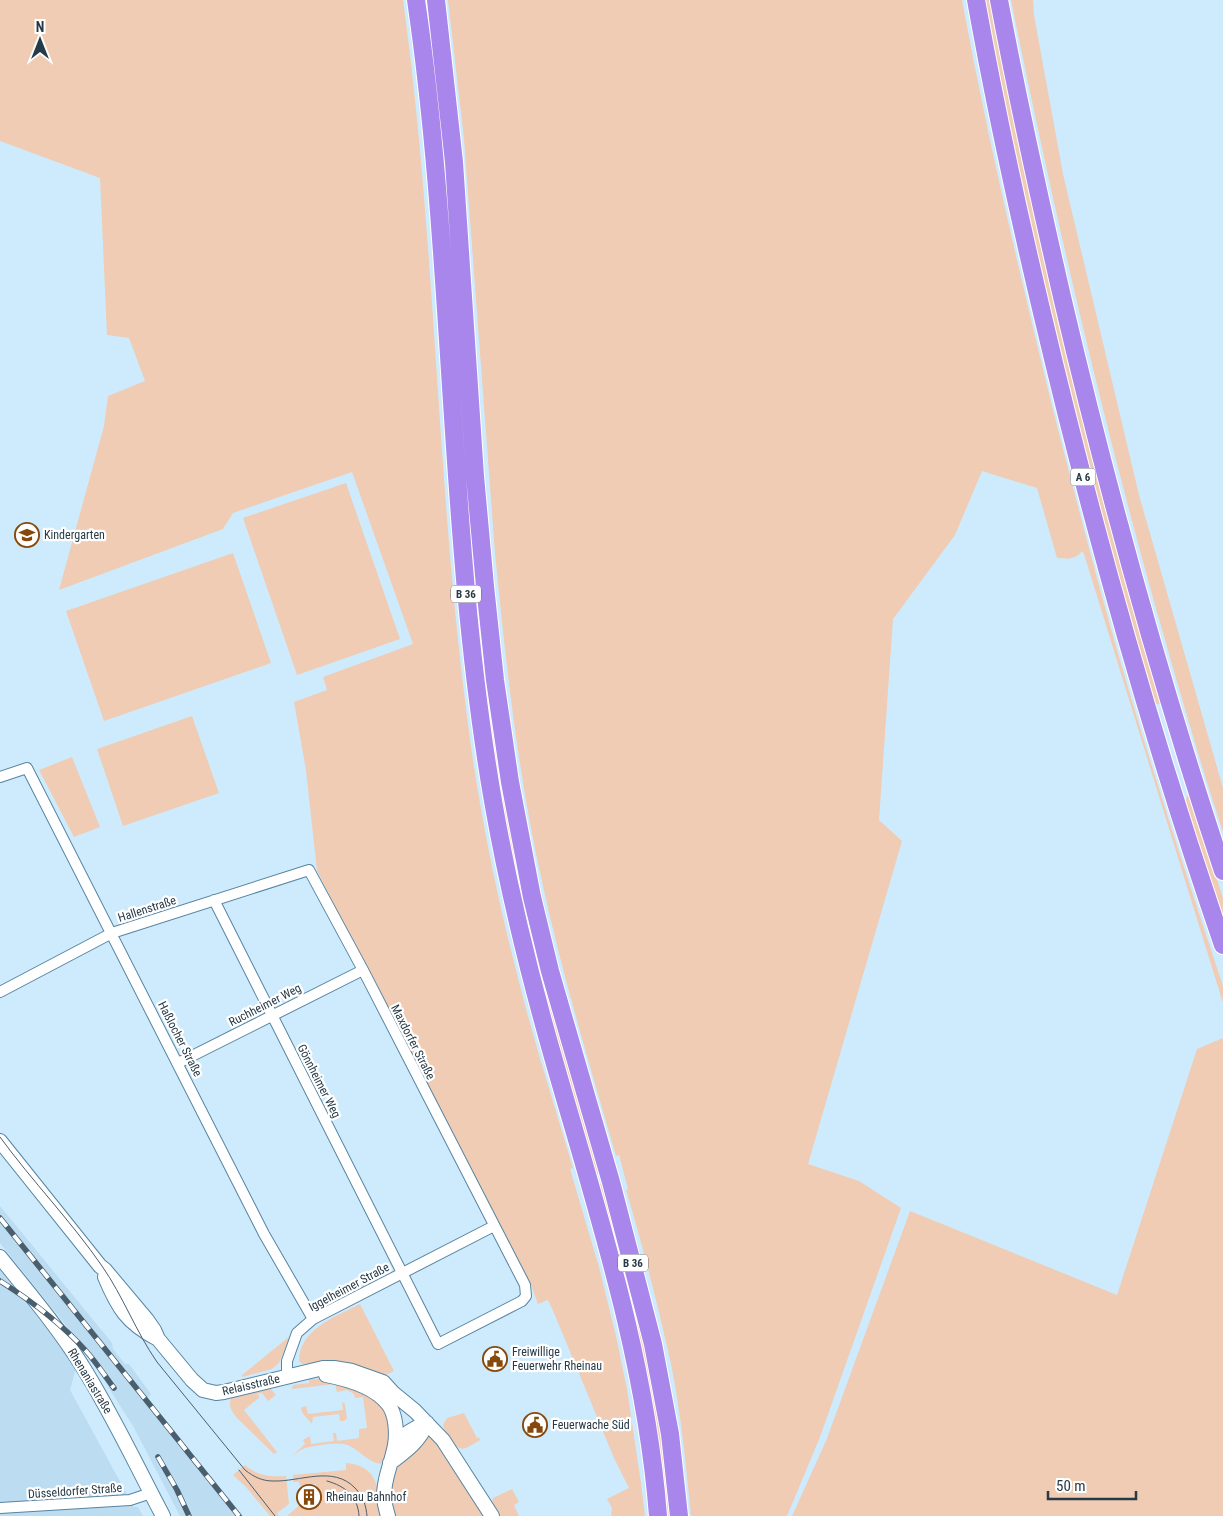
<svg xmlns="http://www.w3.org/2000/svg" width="1223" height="1516" font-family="'Roboto Condensed',sans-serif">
	<rect width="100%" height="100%" fill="#ceebfe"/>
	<path fill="#bcdcf2" d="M 0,1206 L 112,1343 L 113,1349 L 125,1364 L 129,1364 L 151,1394 L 148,1398 L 243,1516 L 180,1516 L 133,1426 L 87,1354 L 61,1319 L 0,1243 Z
		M 0,1270 L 36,1315 L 76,1368 L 70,1390 L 134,1507 L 138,1507 L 143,1516 L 0,1516 Z"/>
	<path fill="#efccb3" d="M 0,0 L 403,0 C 436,238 436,479 467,717 C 478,803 495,889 517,974 C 533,1039 554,1104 573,1168 L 570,1169 L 599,1267 L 616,1336 L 627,1389 L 641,1483 L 645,1516 L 611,1516 L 612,1508 L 607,1499 L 629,1488 L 614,1458 L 554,1313 L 548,1300 L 538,1304 L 530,1282 L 488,1212 L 317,871 L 306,770 L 294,702 L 327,690 L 323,677 L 413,644 L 352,472 L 233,513 L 223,529 L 59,590 L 104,426 L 108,396 L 145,381 L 129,338 L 107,335 L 100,178 L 0,141 Z
		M 423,0 L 428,0 L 445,151 L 457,325 L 453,325 Z
		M 448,0 L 962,0 C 987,136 1019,271 1052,406 C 1077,503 1102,601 1131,698 C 1160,794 1191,890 1223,986 L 1223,1003 L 1083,551 C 1073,560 1071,559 1057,558 L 1037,488 L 982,471 L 955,535 L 893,619 L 879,820 L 902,841 L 808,1164 L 859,1181 L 901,1208 L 820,1437 L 787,1516 L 691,1516 C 686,1465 681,1414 671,1364 C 658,1306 643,1247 626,1190 L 628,1189 L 619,1155 L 616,1156 C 590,1066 563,977 543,886 C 518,776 506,665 495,553 L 464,139 Z
		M 984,0 L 991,0 C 1021,163 1059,325 1101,486 C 1120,559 1141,631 1162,704 L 1155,704 C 1112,558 1071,411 1038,263 C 1019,175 1001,88 984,0 Z
		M 1011,0 L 1033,0 L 1034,15 L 1063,174 L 1139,495 L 1223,788 L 1223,832 C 1198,757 1177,681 1155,605 C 1099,405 1052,203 1011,0 Z
		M 461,421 L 464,421 L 502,783 C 511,840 523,897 537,954 C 556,1027 579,1100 600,1173 L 596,1175 L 563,1066 L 525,922 L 497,780 L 477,628 Z
		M 346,483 L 400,639 L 297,675 L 243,518 Z
		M 233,553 L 271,663 L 104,721 L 66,611 Z
		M 192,716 L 219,793 L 123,826 L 97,749 Z
		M 72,757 L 100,827 L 74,837 L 39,770 Z
		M 1187,796 L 1190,796 L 1223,898 L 1223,919 L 1188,810 L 1186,801 Z
		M 1223,1038 L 1223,1516 L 792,1516 L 826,1441 L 910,1211 L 1117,1295 L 1197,1049 Z
		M 603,1183 L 643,1333 L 663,1441 L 671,1516 L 666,1516 C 662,1464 655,1413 644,1362 C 632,1303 614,1244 599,1185 Z
		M 360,1304 L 394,1371 L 384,1376 L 332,1362 L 302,1364 L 299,1361 C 299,1329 337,1316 360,1304 Z
		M 290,1336 L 279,1363 L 272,1369 L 242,1377 L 242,1375 Z
		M 309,1379 C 319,1379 331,1378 340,1381 C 347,1384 378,1400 382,1404 C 394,1422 391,1446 381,1464 C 368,1462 361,1452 350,1446 C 343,1441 311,1445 303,1449 C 298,1451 294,1455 290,1458 L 305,1444 L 303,1440 L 310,1436 L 311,1444 L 334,1441 L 333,1433 L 336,1433 L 337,1441 L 359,1438 L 359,1429 L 367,1428 L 363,1397 L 355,1398 L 354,1394 L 347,1390 L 337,1392 L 335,1384 L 292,1389 L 293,1385 L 309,1383 Z
		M 268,1388 L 271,1389 L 276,1395 L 268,1401 L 262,1393 L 257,1394 L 260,1397 L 244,1410 L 277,1452 L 274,1454 L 237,1418 C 232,1412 227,1405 232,1397 Z
		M 342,1402 L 345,1404 L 347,1418 L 344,1421 L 340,1421 L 339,1414 L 313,1417 L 312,1424 L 304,1415 L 301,1410 L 302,1407 L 306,1406 L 308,1414 L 343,1410 Z
		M 464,1413 L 477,1438 L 479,1437 L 480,1440 C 466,1448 461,1455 450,1439 C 447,1434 444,1430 443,1425 L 447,1418 Z
		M 428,1436 L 433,1439 L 438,1445 L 485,1516 L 395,1516 C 388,1500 388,1477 399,1463 C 407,1453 418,1445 428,1436 Z
		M 346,1463 C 379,1466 378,1489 382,1516 L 287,1516 L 302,1503 L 317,1502 L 316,1484 L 300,1486 L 299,1482 L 293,1482 L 293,1475 L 346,1470 Z
		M 245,1465 C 258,1476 270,1477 286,1476 L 289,1504 L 277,1513 L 279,1516 L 270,1516 L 246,1487 L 233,1475 Z
		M 512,1489 L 519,1502 L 514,1505 L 519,1516 L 501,1516 L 492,1502 L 493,1498 Z"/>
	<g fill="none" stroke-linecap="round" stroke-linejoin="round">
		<defs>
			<path id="street" d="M 0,777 L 27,768 L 264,1234 L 313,1319
				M 0,992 L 112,933 L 309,870 L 363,970 L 525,1285 L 526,1296 L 522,1301 L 438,1344 L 214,900
				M 178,1063 L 363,970
				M 287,1377 L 287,1361 L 297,1333 L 313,1319 L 494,1226
				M 0,1508 L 130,1500 L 151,1493"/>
			<path id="secondary" d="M 0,1141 L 100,1266 L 105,1270 L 147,1320 L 154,1330 L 158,1339 L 192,1380 L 203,1390 L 216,1393 L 224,1392 L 323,1368 L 334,1368 L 352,1371 L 383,1382 L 393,1393 L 415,1411 L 443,1440 L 492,1516
				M 0,1257 C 28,1292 57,1326 81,1364 C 112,1413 136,1465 163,1516
				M 105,1277 C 118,1308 127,1323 158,1339
				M 326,1375 C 347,1379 375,1387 388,1404 C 396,1414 397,1433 395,1445 C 390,1471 378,1488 388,1516
				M 395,1444 C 405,1434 413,1428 427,1423
				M 390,1463 C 406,1451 419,1442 427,1423"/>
			<path id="highway" d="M 416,0 C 455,265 447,536 493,801 C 508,887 529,973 553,1057 C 596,1208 646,1358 658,1516
				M 436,0 L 454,162 L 475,476 L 485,586 L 495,680 L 510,782 L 532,897 L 550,971 L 611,1182 L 653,1344 L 670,1434 L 679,1516
				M 976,0 C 995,106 1018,212 1043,317 C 1093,529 1152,739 1223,945
				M 999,0 C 1018,101 1040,201 1063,301 C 1108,493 1161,684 1223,871"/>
		</defs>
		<use href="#street" stroke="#5784a1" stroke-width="12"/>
		<use href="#secondary" stroke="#5784a1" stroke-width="16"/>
		<use href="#highway" stroke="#fff" stroke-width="20"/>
		<use href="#street" stroke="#fff" stroke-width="10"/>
		<use href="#secondary" stroke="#fff" stroke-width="14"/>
		<use href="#highway" stroke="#a886eb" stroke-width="18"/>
		<path stroke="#4a5f6e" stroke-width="1" d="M 0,1137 C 32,1181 71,1221 102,1266 C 123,1296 136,1332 157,1362 L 245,1470 C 254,1477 262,1481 273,1481 C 300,1482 333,1465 355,1488 C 363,1496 366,1505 367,1516
			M 239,1470 L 275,1516
			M 327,1481 C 345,1486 358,1496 359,1516"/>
		<defs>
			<path id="rail" d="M 0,1218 L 239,1516
				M 0,1281 C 30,1300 62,1324 86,1351 C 96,1362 105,1376 114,1388
				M 158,1457 L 177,1490 L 189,1516"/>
		</defs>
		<use href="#rail" stroke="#4a5f6e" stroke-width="5.5"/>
		<use href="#rail" stroke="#fff" stroke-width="4" stroke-dasharray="11" stroke-linecap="butt"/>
	</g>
	<defs>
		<symbol id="school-ring" viewBox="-11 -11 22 22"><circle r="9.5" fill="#fff" stroke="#87490b" stroke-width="1.5"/><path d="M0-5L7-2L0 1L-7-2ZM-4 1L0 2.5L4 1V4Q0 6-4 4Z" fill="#87490b"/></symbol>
		<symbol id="civic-ring" viewBox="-11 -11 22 22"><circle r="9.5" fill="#fff" stroke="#87490b" stroke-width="1.5"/><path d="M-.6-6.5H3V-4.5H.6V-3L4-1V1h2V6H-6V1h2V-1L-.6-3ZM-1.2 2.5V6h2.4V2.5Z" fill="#87490b"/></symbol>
		<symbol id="building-ring" viewBox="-11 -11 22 22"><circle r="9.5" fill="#fff" stroke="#87490b" stroke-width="1.5"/><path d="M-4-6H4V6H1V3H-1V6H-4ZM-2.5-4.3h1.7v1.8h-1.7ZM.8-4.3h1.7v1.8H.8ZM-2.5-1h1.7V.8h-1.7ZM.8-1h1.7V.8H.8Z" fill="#87490b"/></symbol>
	</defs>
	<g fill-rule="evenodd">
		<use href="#school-ring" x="13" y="521" width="28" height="28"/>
		<use href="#civic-ring" x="481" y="1345" width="28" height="28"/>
		<use href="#civic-ring" x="521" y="1411" width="28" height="28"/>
		<use href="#building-ring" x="295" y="1483" width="28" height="28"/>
	</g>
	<g text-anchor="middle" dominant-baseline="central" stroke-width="4.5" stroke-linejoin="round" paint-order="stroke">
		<g fill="#fff" stroke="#68757e" stroke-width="1">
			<rect x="1070.5" y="468.5" width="25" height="17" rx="4"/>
			<rect x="451" y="585.5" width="30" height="17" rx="4"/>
			<rect x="618" y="1254.5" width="30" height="17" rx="4"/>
		</g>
		<g font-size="11" font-weight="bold" fill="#273a47">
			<text x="1083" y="477">A 6</text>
			<text x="466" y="594">B 36</text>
			<text x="633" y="1263">B 36</text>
		</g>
		<g font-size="12" fill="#273a47" stroke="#fff" text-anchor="start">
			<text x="44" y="535">Kindergarten</text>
			<text x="512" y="1352">Freiwillige<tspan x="512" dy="14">Feuerwehr Rheinau</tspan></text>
			<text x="552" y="1425">Feuerwache Süd</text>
			<text x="326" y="1497">Rheinau Bahnhof</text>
		</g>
		<g font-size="12" fill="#273a47" stroke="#fff">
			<text transform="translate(147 909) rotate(-18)">Hallenstraße</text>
			<text transform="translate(265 1005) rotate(-27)">Ruchheimer Weg</text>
			<text transform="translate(180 1039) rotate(63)">Haßlocher Straße</text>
			<text transform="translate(413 1042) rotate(63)">Maxdorfer Straße</text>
			<text transform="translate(319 1081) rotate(63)">Gönnheimer Weg</text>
			<text transform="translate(349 1287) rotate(-28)">Iggelheimer Straße</text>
			<text transform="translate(90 1381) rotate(59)">Rhenaniastraße</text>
			<text transform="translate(251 1385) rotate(-13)">Relaisstraße</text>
			<text transform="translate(75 1491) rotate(-4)">Düsseldorfer Straße</text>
		</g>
	</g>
	<g transform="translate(40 40)" stroke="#ffffff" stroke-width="4" paint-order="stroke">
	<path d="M0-4L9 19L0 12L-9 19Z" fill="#273a47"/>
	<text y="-8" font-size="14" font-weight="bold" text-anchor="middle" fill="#273a47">N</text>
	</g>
	<path d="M1048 1491v8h88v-8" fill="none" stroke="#273a47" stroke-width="2.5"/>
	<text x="1056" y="1491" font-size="15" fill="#273a47" stroke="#ffffff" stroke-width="4" paint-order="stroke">50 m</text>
</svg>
